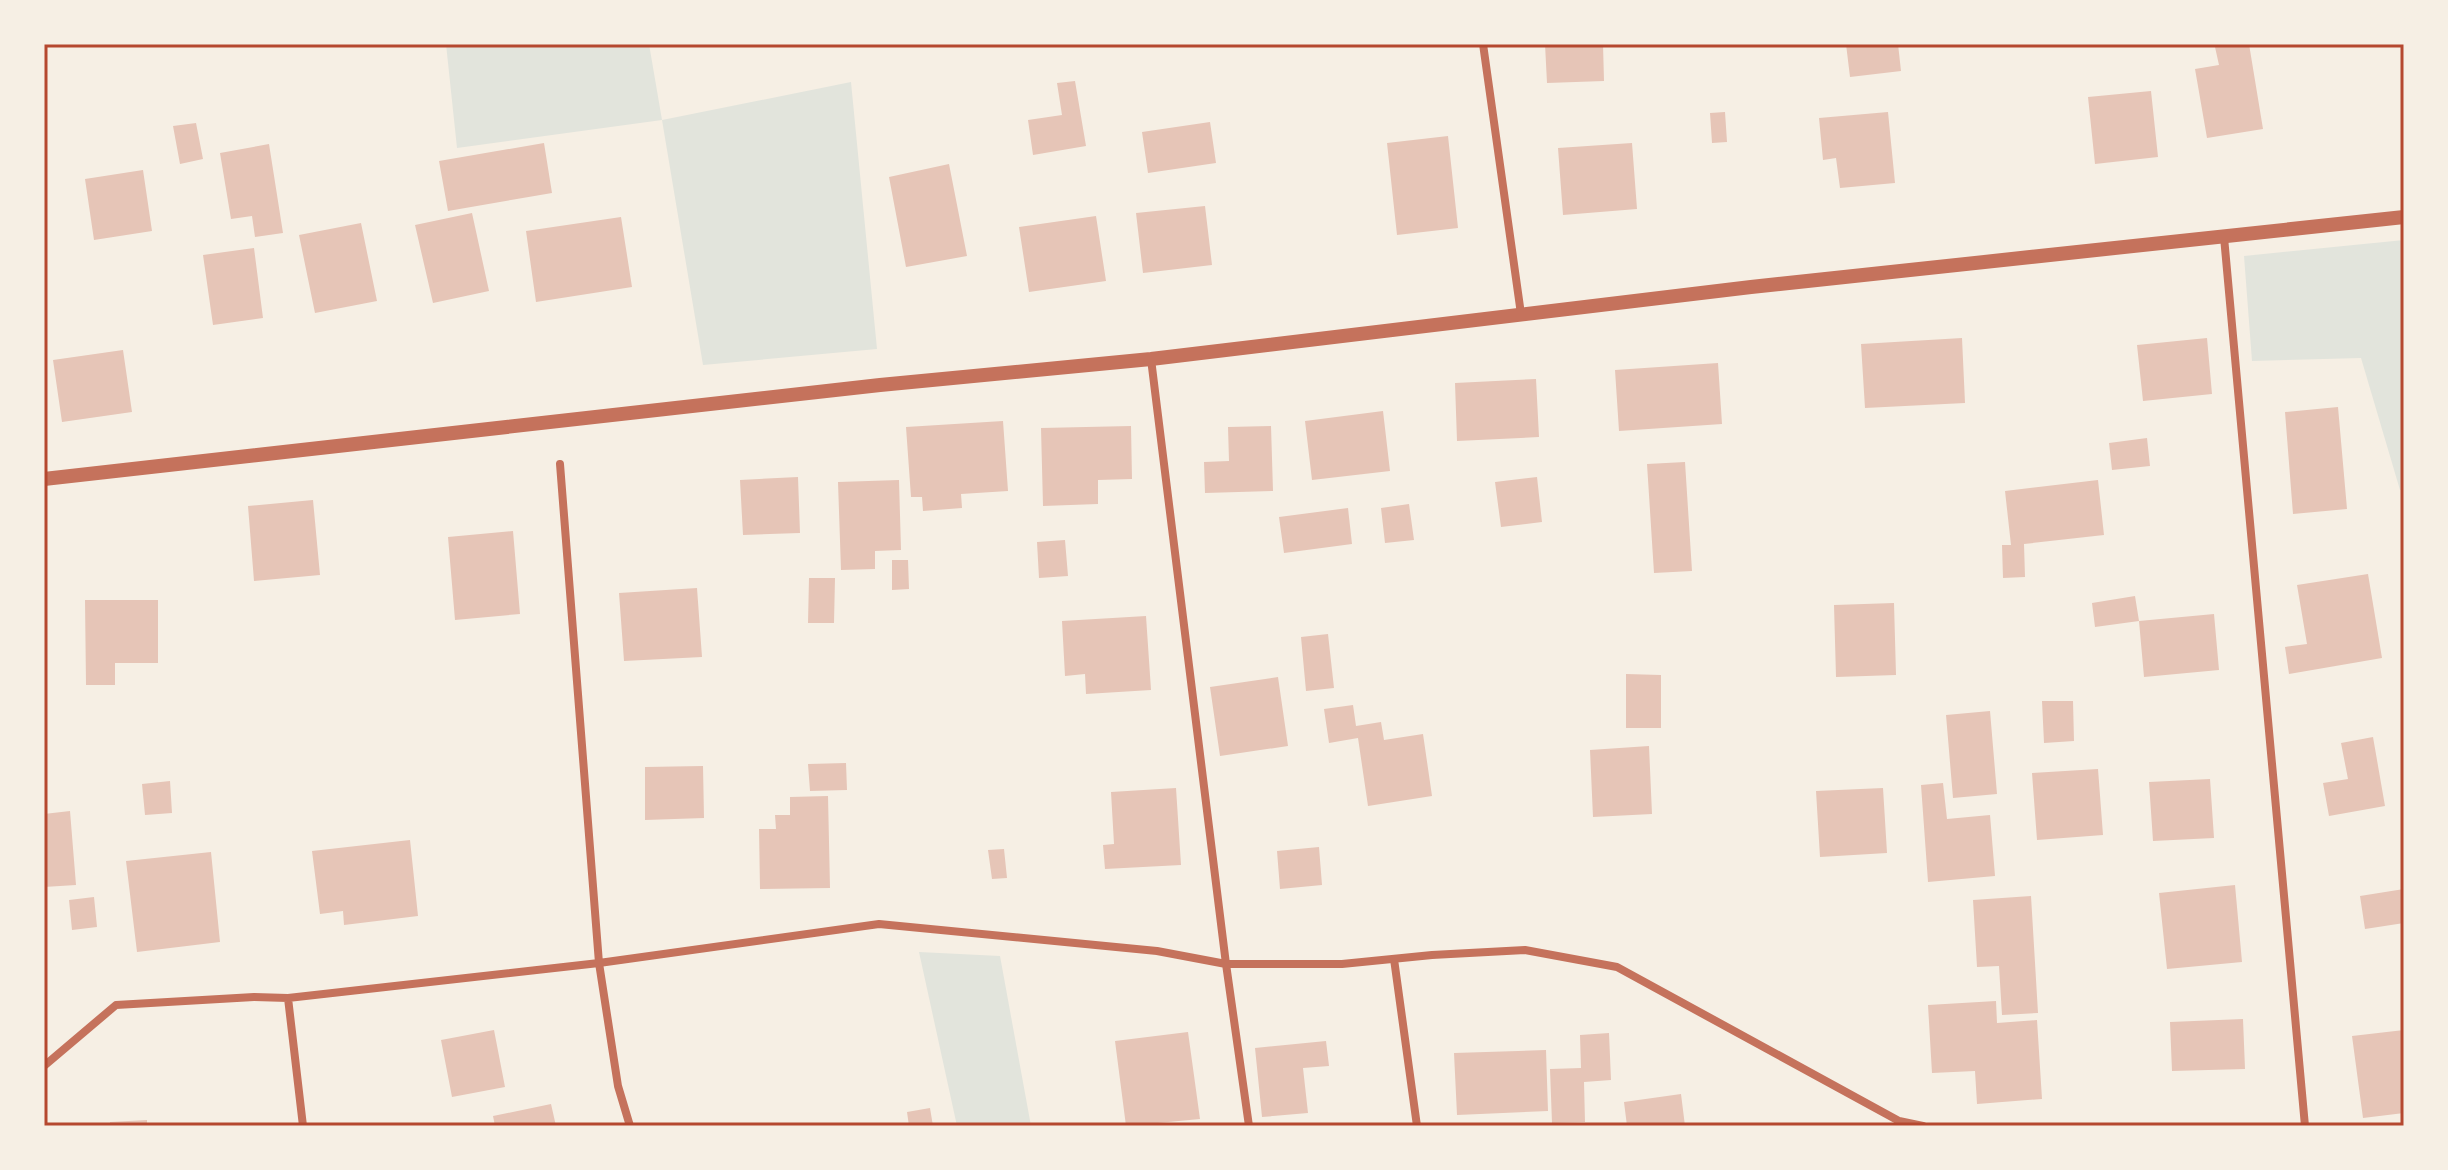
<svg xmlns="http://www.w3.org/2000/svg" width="2448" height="1170" font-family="'Fira Sans Condensed',sans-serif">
	<rect width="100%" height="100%" fill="#f6efe4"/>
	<path fill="#e2e4dc" d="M 446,44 L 649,44 L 662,120 L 851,82 L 877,349 L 703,365 L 662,120 L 457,148 Z
		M 2404,240 L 2404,490 L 2400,490 L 2361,358 L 2252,361 L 2244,256 Z
		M 919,952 L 1000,956 L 1031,1126 L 957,1126 Z"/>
	<path fill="#e6c5b7" d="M 1545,44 L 1603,44 L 1604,81 L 1547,83 Z
		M 1846,44 L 1898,44 L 1901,71 L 1850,77 Z
		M 2232,44 L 2249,44 L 2263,129 L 2207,138 L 2195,69 L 2219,65 L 2215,47 Z
		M 1075,81 L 1086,146 L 1033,155 L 1028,120 L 1062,115 L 1057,83 Z
		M 2151,91 L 2158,157 L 2095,164 L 2088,97 Z
		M 1725,112 L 1727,142 L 1712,143 L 1710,113 Z
		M 1888,112 L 1895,183 L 1840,188 L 1836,158 L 1823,160 L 1819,118 Z
		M 1210,122 L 1216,163 L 1148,173 L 1142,132 Z
		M 196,123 L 203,159 L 180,164 L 173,126 Z
		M 1448,136 L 1458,228 L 1397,235 L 1387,143 Z
		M 544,143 L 552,193 L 448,211 L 439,161 Z
		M 1632,143 L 1637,209 L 1563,215 L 1558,148 Z
		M 269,144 L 283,233 L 255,237 L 252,216 L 231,219 L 220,153 Z
		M 949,164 L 967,256 L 906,267 L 889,177 Z
		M 143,170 L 152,231 L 94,240 L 85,179 Z
		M 1205,206 L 1212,265 L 1143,273 L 1136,213 Z
		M 472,213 L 489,291 L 433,303 L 415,225 Z
		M 1096,216 L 1106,281 L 1029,292 L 1019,227 Z
		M 621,217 L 632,287 L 536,302 L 526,231 Z
		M 361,223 L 377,301 L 315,313 L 299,235 Z
		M 254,248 L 263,318 L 213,325 L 203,255 Z
		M 1962,338 L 1965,403 L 1865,408 L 1861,344 Z
		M 2207,338 L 2212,394 L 2143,401 L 2137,345 Z
		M 123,350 L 132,412 L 62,422 L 53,360 Z
		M 1718,363 L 1722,424 L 1619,431 L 1615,370 Z
		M 1536,379 L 1539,437 L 1457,441 L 1455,383 Z
		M 2338,407 L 2347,509 L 2293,514 L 2285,412 Z
		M 1383,411 L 1390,471 L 1312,480 L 1305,421 Z
		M 1003,421 L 1008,491 L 961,494 L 962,508 L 923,511 L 922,497 L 911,497 L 906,427 Z
		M 1131,426 L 1132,479 L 1098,480 L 1098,504 L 1043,506 L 1041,428 Z
		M 1271,426 L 1273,491 L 1205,493 L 1204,462 L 1229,461 L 1228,427 Z
		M 2147,438 L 2150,466 L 2112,470 L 2109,443 Z
		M 1685,462 L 1692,571 L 1654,573 L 1647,464 Z
		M 798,477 L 800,533 L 743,535 L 740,480 Z
		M 1537,477 L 1542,522 L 1501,527 L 1495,482 Z
		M 899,480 L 901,550 L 875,551 L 875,569 L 841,570 L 838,482 Z
		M 2098,480 L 2104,535 L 2024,544 L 2025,577 L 2003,578 L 2002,545 L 2011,545 L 2005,491 Z
		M 313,500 L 320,575 L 254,581 L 248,506 Z
		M 1409,504 L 1414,540 L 1385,543 L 1381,508 Z
		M 1348,508 L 1352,544 L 1284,553 L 1279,517 Z
		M 513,531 L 520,614 L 455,620 L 448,537 Z
		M 1065,540 L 1068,576 L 1039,578 L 1037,542 Z
		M 892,560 L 908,560 L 909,589 L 892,590 Z
		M 2368,574 L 2382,658 L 2289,674 L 2285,647 L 2307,644 L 2297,585 Z
		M 809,578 L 835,578 L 834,623 L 808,623 Z
		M 697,588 L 702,657 L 624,661 L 619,593 Z
		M 2135,596 L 2139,621 L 2095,627 L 2092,603 Z
		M 85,600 L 158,600 L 158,663 L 115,663 L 115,685 L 86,685 Z
		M 1894,603 L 1896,675 L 1836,677 L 1834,605 Z
		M 2214,614 L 2219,670 L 2144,677 L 2139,621 Z
		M 1146,616 L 1151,690 L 1086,694 L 1085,674 L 1065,676 L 1062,621 Z
		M 1328,634 L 1334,688 L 1306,691 L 1301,637 Z
		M 1626,674 L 1661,675 L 1661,728 L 1626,728 Z
		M 1278,677 L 1288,746 L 1220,756 L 1210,687 Z
		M 2042,701 L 2073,701 L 2074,741 L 2044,743 Z
		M 1353,705 L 1356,726 L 1381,722 L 1384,740 L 1423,734 L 1432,796 L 1368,806 L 1358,738 L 1329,743 L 1324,709 Z
		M 1990,711 L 1997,794 L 1953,798 L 1946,715 Z
		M 2373,737 L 2385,806 L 2329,816 L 2323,783 L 2348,779 L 2341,743 Z
		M 1649,746 L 1652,814 L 1593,817 L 1590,750 Z
		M 846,763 L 847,790 L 810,791 L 808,764 Z
		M 703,766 L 704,818 L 645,820 L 645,767 Z
		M 2098,769 L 2103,835 L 2037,840 L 2032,773 Z
		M 2210,779 L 2214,838 L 2153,841 L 2149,782 Z
		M 170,781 L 172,813 L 145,815 L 142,784 Z
		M 1943,783 L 1947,819 L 1990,815 L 1995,876 L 1928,882 L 1921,785 Z
		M 1176,788 L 1181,865 L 1105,869 L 1103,845 L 1114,844 L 1111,792 Z
		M 1883,788 L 1887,853 L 1820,857 L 1816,791 Z
		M 828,796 L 830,888 L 760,889 L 759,829 L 776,829 L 775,815 L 790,815 L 790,797 Z
		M 70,811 L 76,885 L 44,887 L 44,814 Z
		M 410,840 L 418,916 L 344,925 L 343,911 L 320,914 L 312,851 Z
		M 1319,847 L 1322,885 L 1280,889 L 1277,851 Z
		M 1004,849 L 1007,878 L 992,879 L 988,850 Z
		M 211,852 L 220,942 L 137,952 L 126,861 Z
		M 2235,885 L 2242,962 L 2167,969 L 2159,893 Z
		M 2404,889 L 2404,923 L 2365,929 L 2360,896 Z
		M 2031,896 L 2038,1013 L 2002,1015 L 1999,966 L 1977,967 L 1973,900 Z
		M 94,897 L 97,927 L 72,930 L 69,900 Z
		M 1996,1001 L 1997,1023 L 2037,1020 L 2042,1099 L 1977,1104 L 1975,1071 L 1932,1073 L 1928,1005 Z
		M 2243,1019 L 2245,1069 L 2172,1071 L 2170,1022 Z
		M 494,1030 L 505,1087 L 452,1097 L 441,1040 Z
		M 2404,1030 L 2404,1113 L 2363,1118 L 2352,1036 Z
		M 1188,1032 L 1200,1119 L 1126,1126 L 1115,1041 Z
		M 1609,1033 L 1611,1080 L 1584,1082 L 1585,1122 L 1552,1123 L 1550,1069 L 1581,1068 L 1580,1035 Z
		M 1326,1041 L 1329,1066 L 1303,1068 L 1308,1113 L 1262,1117 L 1255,1048 Z
		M 1546,1050 L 1548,1111 L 1457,1115 L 1454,1053 Z
		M 1681,1094 L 1685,1126 L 1627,1126 L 1624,1102 Z
		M 551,1104 L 556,1126 L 495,1126 L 493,1116 Z
		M 930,1108 L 933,1126 L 909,1126 L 907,1112 Z
		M 147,1120 L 147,1126 L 110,1126 L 110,1122 Z"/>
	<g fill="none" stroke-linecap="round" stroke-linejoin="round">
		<path stroke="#c5725c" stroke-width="8" d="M 1483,44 L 1521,314
			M 2224,237 L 2305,1126
			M 1151,359 L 1226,964 L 1249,1126
			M 560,464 L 599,963 L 618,1086 L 630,1126
			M 1394,959 L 1417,1126
			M 288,998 L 303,1126
			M 44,1066 L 116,1005 L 254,997 L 288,998 L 599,963 L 879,924 L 1157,951 L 1226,964 L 1342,964 L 1432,955 L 1525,950 L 1617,967 L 1899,1121 L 1923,1126"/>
		<path stroke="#c5725c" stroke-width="14" d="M 44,479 L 880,385 L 1151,359 L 1751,287 L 2404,217"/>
	</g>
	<rect width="2448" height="1170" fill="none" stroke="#f6efe4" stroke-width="92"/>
	<rect x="46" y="46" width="2356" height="1078" fill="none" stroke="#b5482f" stroke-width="3"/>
</svg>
